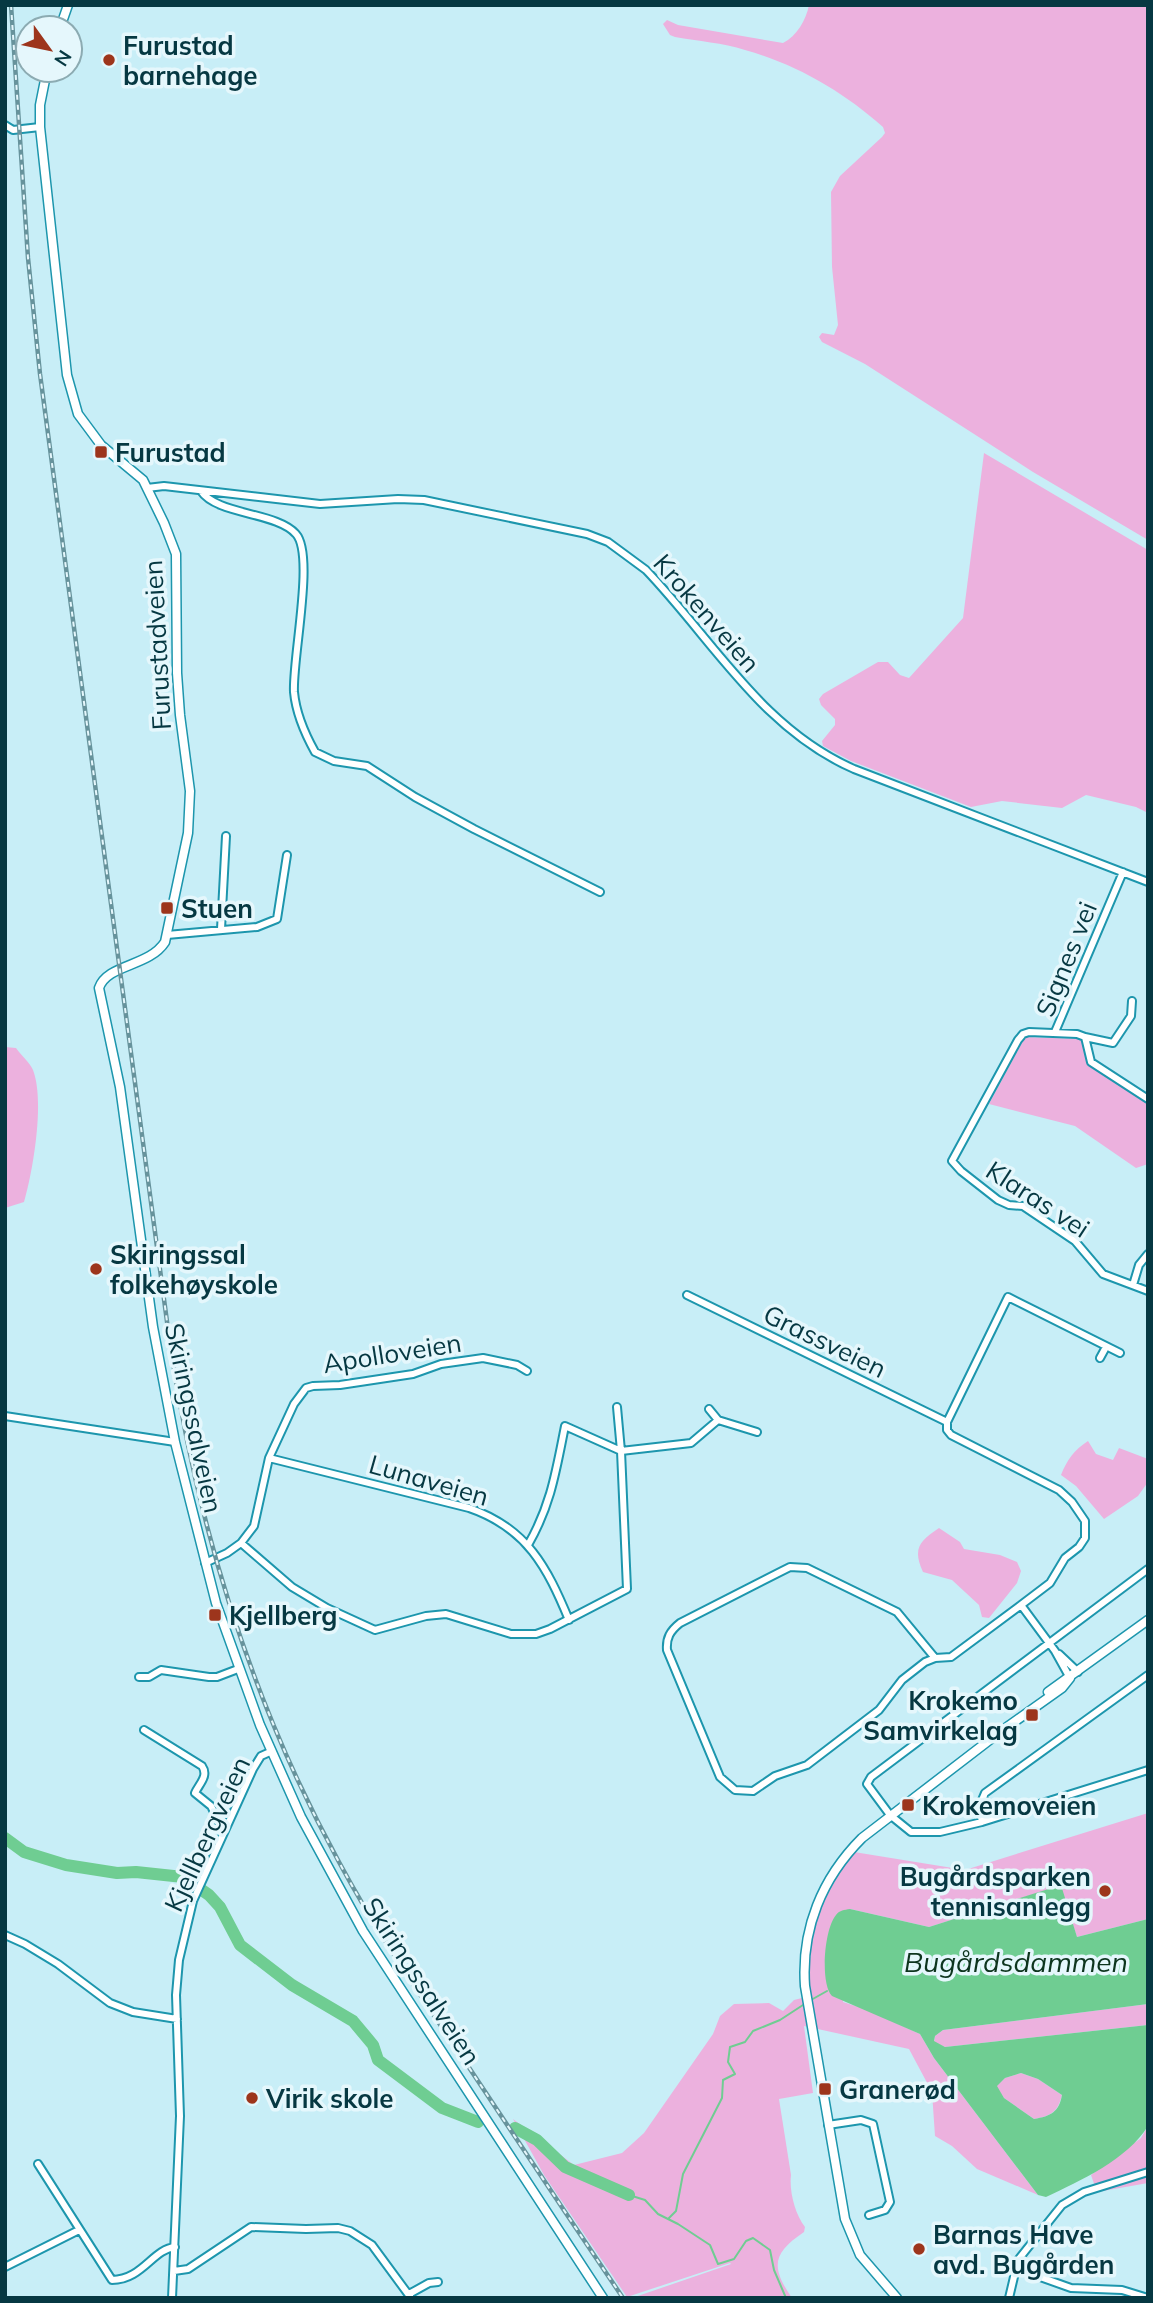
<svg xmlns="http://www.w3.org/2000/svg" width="1153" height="2303" font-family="Mulish,sans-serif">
	<rect width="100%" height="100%" fill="#c8eef7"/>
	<path fill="#ecb1de" d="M 809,5 L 1148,5 L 1148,540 L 1033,472 L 865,364 L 822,342 L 819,337 L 822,333 L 834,335 L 838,325 L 832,267 L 831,192 L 840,176 L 882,137 L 885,133 L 883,127 C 844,92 796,64 745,50 C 723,43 698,41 675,37 L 670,35 L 663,24 L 667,20 L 678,25 L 783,43 C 797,36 806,20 809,5 Z
		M 984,453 L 1148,550 L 1148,813 L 1136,807 L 1086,795 L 1062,808 L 1002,801 L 971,807 L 851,761 L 823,746 L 822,741 L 835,725 L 835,719 L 821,705 L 819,699 L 823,694 L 878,662 L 888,662 L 900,675 L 909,678 L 963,618 Z
		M 1025,1037 L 1081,1039 L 1087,1063 L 1148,1102 L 1148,1164 L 1136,1168 L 1075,1126 L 989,1104 Z
		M 5,1047 L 16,1048 C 21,1055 30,1063 33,1070 C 45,1101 33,1171 24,1202 L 5,1208 Z
		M 1088,1441 L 1096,1454 L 1113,1460 L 1119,1448 L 1148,1459 L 1148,1482 L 1138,1496 L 1104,1519 L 1076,1486 L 1061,1475 C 1067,1460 1074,1450 1088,1441 Z
		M 939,1528 L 960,1542 L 964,1549 L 1000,1555 L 1017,1562 L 1021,1571 L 1017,1583 L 989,1618 L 982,1617 L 979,1605 L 952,1580 L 923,1572 C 912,1548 920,1541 939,1528 Z
		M 1148,1813 L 1148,1919 L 1077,1937 L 1060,1886 L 929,1927 L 850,1909 L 843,2002 L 865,2009 L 920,2034 L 934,2058 L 1038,2195 L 977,2169 L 952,2146 L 935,2136 L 932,2092 L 909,2049 L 804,2026 L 813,2093 L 779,2099 L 791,2175 C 789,2191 795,2214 805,2227 L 804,2232 C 773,2253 770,2266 792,2298 L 632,2298 L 731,2264 L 730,2263 L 627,2297 L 544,2175 L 513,2119 L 574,2165 L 622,2153 L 644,2133 L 713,2034 L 720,2016 L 734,2004 L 769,2003 L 783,2011 L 794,2000 L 810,1996 C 807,1934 818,1902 854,1852 L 965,1870 Z
		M 1148,2004 L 1148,2025 L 945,2047 L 934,2042 L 935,2036 L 943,2030 Z
		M 1021,2073 L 1038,2079 L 1062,2095 C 1058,2112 1051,2116 1034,2119 L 1004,2098 L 996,2086 L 1005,2078 Z
		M 1148,2126 L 1148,2183 L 1097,2192 L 1091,2175 L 1141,2138 Z"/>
	<path fill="#6fcd92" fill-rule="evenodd" d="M 1061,1885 L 1077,1937 L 1148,1919 L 1148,2004 L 943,2030 L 935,2036 L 934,2041 L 945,2047 L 1148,2025 L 1148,2126 C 1128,2159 1080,2181 1046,2197 L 1038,2195 L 934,2058 L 920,2034 L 832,1996 C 820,1984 824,1929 836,1915 C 840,1910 844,1910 850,1909 L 929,1927 ZM 1021,2073 L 1038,2079 L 1062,2095 C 1059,2112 1051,2116 1034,2119 L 1004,2098 L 997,2086 L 1005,2078 Z"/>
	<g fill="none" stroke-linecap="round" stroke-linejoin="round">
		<path stroke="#6fcd92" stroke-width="2" d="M 811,2000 L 827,1991
			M 629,2195 L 645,2200 L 658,2214 L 678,2224 L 710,2245 L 718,2264 L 734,2259 L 746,2241 L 753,2238 L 770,2250 L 774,2270 L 786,2298
			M 668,2219 L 676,2211 L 683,2174 L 722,2098 L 723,2080 L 735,2074 L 728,2062 L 730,2047 L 745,2042 L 753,2031 L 780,2020 L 803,2005"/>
		<path stroke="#6fcd92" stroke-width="12" d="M 5,1838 L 24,1852 L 66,1865 L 117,1873 L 136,1872 L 183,1877 L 209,1895 L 220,1907 L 240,1945 L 292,1985 L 353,2021 L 373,2045 L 378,2060 L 442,2108 L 478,2122
			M 515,2128 L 537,2140 L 565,2167 L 629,2195"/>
		<defs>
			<path id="minor" d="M 5,125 L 13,130 L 40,127
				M 147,488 L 164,486 L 320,504 L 398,499 L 424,500 L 587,534 L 608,542 L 646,570 C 713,640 762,729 854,769 L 1148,882
				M 201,491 C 217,515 277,512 296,534 C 315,555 292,660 294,692 C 296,714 305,734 315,752 L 334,761 L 367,766 L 415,797 L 474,829 L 600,892
				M 221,929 L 226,836
				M 167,935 L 257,927 L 277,919 L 287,855
				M 1055,1032 L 1123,872
				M 1085,1037 L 1113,1043 L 1131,1016 L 1132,1001
				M 1148,1099 L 1091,1062 L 1085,1037 L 1077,1034 L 1029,1032 L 1023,1034 L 1018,1040 L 952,1161 L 961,1171 L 998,1200 L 1009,1205 L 1023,1206 L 1075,1241 L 1103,1274 L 1148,1291
				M 1133,1285 L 1139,1265 L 1148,1254
				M 687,1295 L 947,1422
				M 1100,1358 L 1106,1347
				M 617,1407 L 621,1451 L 691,1443 L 718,1420
				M 709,1409 L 718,1420 L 757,1432
				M 5,1416 L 175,1442
				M 269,1458 L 469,1508 C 527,1528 547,1567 569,1620
				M 241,1543 L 292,1587 L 327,1608 L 375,1630 L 426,1616 L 446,1614 L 511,1634 L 536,1634 L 550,1629 L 627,1589 L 621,1451 L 565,1426 C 556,1471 551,1505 528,1545
				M 205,1563 L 227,1553 L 241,1543 L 254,1526 L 269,1458 L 294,1404 L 306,1388 L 313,1386 L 340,1385 L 413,1374 L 441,1364 L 483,1358 L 517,1365 L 527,1371
				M 1148,1569 L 871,1777 L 867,1784 L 890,1815 L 911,1832 L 940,1832 L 982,1822 L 1148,1770
				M 1059,1654 L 1078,1672
				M 935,1658 L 897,1612 L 807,1568 L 790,1567 L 782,1571 L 680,1623 C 670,1631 666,1638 667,1650 L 720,1777 L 735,1790 L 753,1791 L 775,1776 L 807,1765 L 879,1710 L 902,1680 L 925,1662 L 935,1658 L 951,1657 L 1021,1605
				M 139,1677 L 149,1677 L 161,1670 L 209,1677 L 217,1677 L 238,1669
				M 1070,1678 L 1055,1651 L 1021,1605 L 1050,1583 L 1065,1558 L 1079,1547 L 1085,1538 L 1085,1521 L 1072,1502 L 1059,1490 L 951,1435 L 947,1430 L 947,1422 L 1008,1297 L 1120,1353
				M 144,1730 L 202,1766 C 209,1776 199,1784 195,1793 L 211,1806 L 219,1822 L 226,1827
				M 982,1822 L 979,1807 L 985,1793 L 1148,1675
				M 5,1935 L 25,1944 L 58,1964 L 110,2003 L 133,2012 L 177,2019
				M 828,2125 L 861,2120 L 873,2124 L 890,2202 L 885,2210 L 869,2215
				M 38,2164 L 112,2280 C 142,2280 153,2249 175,2247
				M 5,2267 L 79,2230
				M 1015,2268 L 1071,2288 L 1122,2290 L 1148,2298
				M 174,2271 L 188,2269 L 251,2227 L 306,2229 L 338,2228 L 350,2231 L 372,2245 L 411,2298
				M 409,2294 L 429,2283 L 438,2282
				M 172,2298 L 180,2116 L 176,1995 L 179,1960 L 193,1901 L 253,1769 L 261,1756 L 270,1752
				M 1009,2298 L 1018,2260 L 1062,2205 L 1084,2192 L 1148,2172"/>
			<path id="major" d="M 60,28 L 68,5
				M 47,70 L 40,105 L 40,127 L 67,375 L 78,414 L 101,445 L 143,480 L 164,523 L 176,554 L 177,673 L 180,715 L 190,791 L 188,833 L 165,942 C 149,967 107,964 99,988 L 120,1087 L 153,1327 L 175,1442 L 216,1603 L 260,1725 L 301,1817 L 363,1931 L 603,2298
				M 1048,1692 L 1148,1620
				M 897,2298 L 860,2255 L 845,2219 L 805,1986 C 801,1929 822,1878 862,1838 L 1000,1732 L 1062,1688 L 1070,1678"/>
		</defs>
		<use href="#minor" stroke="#1d96ad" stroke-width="10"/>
		<use href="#major" stroke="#1d96ad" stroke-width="11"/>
		<use href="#minor" stroke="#fff" stroke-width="6"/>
		<use href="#major" stroke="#fff" stroke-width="8"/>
		<defs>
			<path id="rail" d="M 11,5 L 28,258 L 40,374 L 170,1344 C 197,1525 251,1701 339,1862 C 377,1933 423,1999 468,2066 C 519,2143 571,2221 623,2298"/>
		</defs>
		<use href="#rail" stroke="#67939c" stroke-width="4.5"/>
		<use href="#rail" stroke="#e5f7fc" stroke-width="2" stroke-dasharray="5" stroke-linecap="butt"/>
	</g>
	<g fill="#9d351c" stroke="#e5f7fc" stroke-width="2.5">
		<circle cx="109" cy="60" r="7"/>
		<rect x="94" y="445" width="14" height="14" rx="3.5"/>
		<rect x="160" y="901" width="14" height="14" rx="3.5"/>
		<circle cx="96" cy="1269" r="7"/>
		<rect x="208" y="1608" width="14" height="14" rx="3.5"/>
		<rect x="1025" y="1708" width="14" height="14" rx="3.5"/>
		<rect x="901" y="1798" width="14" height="14" rx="3.5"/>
		<circle cx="1105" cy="1891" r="7"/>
		<rect x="818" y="2082" width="14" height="14" rx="3.5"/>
		<circle cx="252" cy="2098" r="7"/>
		<circle cx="919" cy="2249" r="7"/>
	</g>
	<g text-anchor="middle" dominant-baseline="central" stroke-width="7" stroke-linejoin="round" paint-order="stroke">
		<g font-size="26" font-weight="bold" fill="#063842" stroke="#e5f7fc" text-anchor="start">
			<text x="123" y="45">Furustad<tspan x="123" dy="30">barnehage</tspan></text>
			<text x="115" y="452">Furustad</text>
			<text x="181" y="908">Stuen</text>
			<text x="110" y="1254">Skiringssal<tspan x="110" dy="30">folkehøyskole</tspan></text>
			<text x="229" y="1615">Kjellberg</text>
			<text x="1018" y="1700" text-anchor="end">Krokemo<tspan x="1018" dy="30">Samvirkelag</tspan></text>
			<text x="922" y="1805">Krokemoveien</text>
			<text x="1091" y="1876" text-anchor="end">Bugårdsparken<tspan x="1091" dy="30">tennisanlegg</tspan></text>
			<text x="839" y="2089">Granerød</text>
			<text x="266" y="2098">Virik skole</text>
			<text x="933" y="2234">Barnas Have<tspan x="933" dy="30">avd. Bugården</tspan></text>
		</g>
		<g font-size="26" fill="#063842" stroke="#e5f7fc">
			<text transform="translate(707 613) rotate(49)">Krokenveien</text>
			<text transform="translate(157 645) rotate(-93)">Furustadveien</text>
			<text transform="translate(1066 959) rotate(-68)">Signes vei</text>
			<text transform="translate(1038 1199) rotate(33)">Klaras vei</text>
			<text transform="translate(825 1341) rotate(26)">Grassveien</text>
			<text transform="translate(392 1353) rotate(-9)">Apolloveien</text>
			<text transform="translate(194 1418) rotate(78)">Skiringssalveien</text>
			<text transform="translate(429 1480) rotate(16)">Lunaveien</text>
			<text transform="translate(207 1834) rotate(-65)">Kjellbergveien</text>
			<text transform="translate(422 1981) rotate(57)">Skiringssalveien</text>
		</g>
		<g font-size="28" font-style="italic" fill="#0d351e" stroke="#e5f7fc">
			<text x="1016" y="1961">Bugårdsdammen</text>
		</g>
	</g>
	<rect width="1153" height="2303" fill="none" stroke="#063842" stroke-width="14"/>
	<g transform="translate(49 49) rotate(123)"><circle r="33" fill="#e5f7fc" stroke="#8cabb2" stroke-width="2"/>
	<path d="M0-5L12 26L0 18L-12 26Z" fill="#9d351c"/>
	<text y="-10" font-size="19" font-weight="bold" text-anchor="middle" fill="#063842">N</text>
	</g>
</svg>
